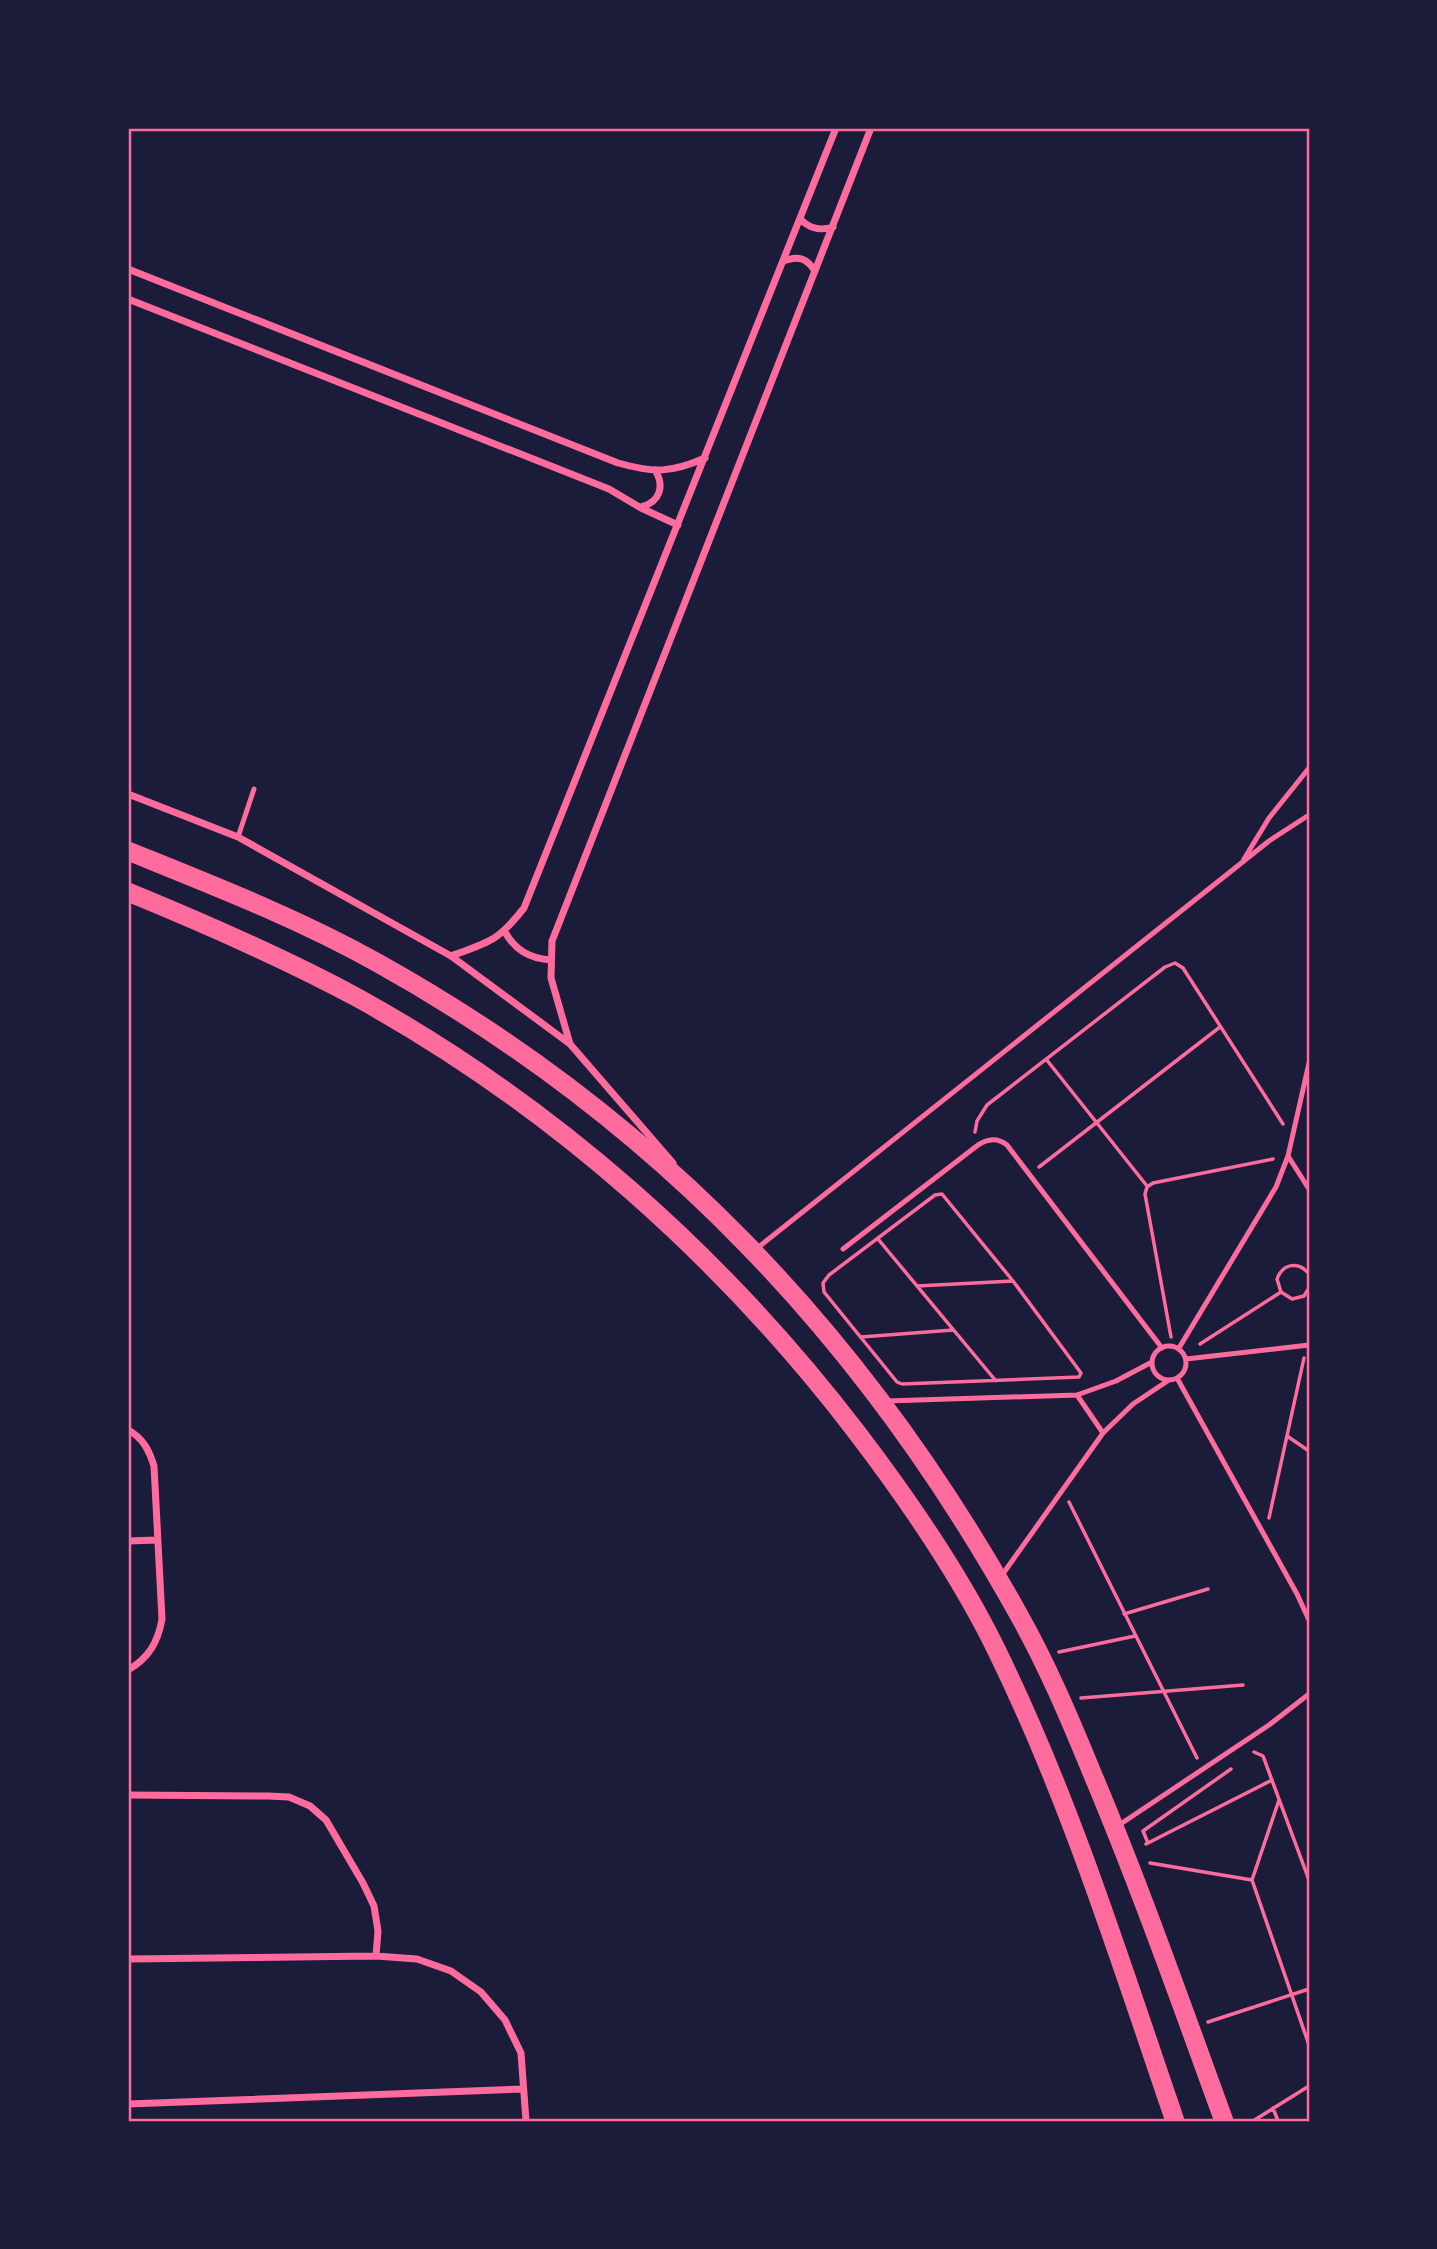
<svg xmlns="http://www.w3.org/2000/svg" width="1437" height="2249" font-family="Inter,sans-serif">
	<rect width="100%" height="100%" fill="#1b1b3a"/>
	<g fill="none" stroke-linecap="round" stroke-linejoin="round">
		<path stroke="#ff6b9d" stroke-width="3.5" d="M 1046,1059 L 1147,1186
			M 975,1132 L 977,1121 L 987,1105 L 1165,967 L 1175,963 L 1183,968 L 1283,1124
			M 1039,1167 L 1220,1027
			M 942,1194 L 1013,1281 L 1081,1373 L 1079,1377 L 902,1384 L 897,1382 L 824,1292 L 823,1283 L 829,1275 L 935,1195 Z
			M 878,1239 L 996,1381
			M 1309,1274 C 1299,1261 1283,1263 1277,1279 L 1281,1292 L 1292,1299 L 1304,1296 L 1309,1288
			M 917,1286 L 1013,1281
			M 861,1337 L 953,1330
			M 1171,1337 L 1145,1194 L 1147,1187 L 1153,1183 L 1273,1159
			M 1200,1344 L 1281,1292
			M 1287,1436 L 1309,1451
			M 1069,1502 L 1197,1758
			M 1269,1518 L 1304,1358
			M 1124,1614 L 1208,1589
			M 1059,1652 L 1135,1636
			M 1081,1698 L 1243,1685
			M 1254,1752 L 1263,1756 L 1309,1880
			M 1148,1843 L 1143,1831 L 1231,1769
			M 1146,1844 L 1272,1780
			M 1150,1863 L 1252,1880 L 1279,1800
			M 1252,1880 L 1309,2045
			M 1208,2022 L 1309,1989
			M 1273,2108 L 1278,2121
			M 1253,2121 L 1309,2086"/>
		<path stroke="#ff6b9d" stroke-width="5" d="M 238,837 L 254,789
			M 1244,859 L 1269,818 L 1309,768
			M 1288,1156 L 1309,1189
			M 756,1249 L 1269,841 L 1309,815
			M 843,1249 L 978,1145 C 988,1139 997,1137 1007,1145 L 1162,1348
			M1152 1363a17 17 0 1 1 34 0a17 17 0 1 1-34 0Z
			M 1179,1348 L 1276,1187 L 1288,1156 L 1309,1063
			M 1186,1359 L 1309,1345
			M 1177,1378 L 1297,1594 L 1309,1620
			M 1077,1395 L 1103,1433
			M 887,1401 L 1077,1395 L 1116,1381 L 1152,1362
			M 1000,1578 L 1103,1433 L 1133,1404 L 1169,1380
			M 1119,1825 L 1269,1725 L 1309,1694"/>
		<path stroke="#ff6b9d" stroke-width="7" d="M 800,219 C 810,229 820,231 833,227
			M 783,261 C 798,256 806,257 815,271
			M 128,269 L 618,463 C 654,473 671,473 705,458
			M 128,299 L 609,489 L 641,508 L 678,525
			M 641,507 C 660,502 665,486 655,470
			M 128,794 L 238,837 L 451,956 L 570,1044 L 673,1163
			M 505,932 C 515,950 529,958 550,960
			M 451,956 C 490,942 498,941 524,908 L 836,128
			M 570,1044 L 551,978 L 552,941 L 871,128
			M 128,1430 C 143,1438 149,1450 154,1466 L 162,1619 C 158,1642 149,1658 128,1670
			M 128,1541 L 157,1540
			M 128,1795 L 268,1796 L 289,1797 L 310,1806 L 326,1820 L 363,1883 L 374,1906 L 378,1931 L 376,1956
			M 128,1959 L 376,1956 L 417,1959 L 451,1971 L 481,1992 L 505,2020 L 521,2053 L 526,2121
			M 128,2104 L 523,2089"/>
		<path stroke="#ff6b9d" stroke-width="19" d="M 128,851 C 212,885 297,918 376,962 C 657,1118 865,1337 1020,1617 C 1047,1665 1069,1717 1090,1768 C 1139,1884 1181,2003 1224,2121
			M 128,892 C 206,924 284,958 358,998 C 553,1106 723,1257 858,1434 C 909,1501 958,1572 995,1647 C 1070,1799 1120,1961 1175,2121"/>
	</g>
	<rect width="1437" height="2249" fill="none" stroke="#1b1b3a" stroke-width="259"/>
	<rect x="130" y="130" width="1178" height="1990" fill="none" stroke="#ff6b9d" stroke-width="2.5"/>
</svg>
